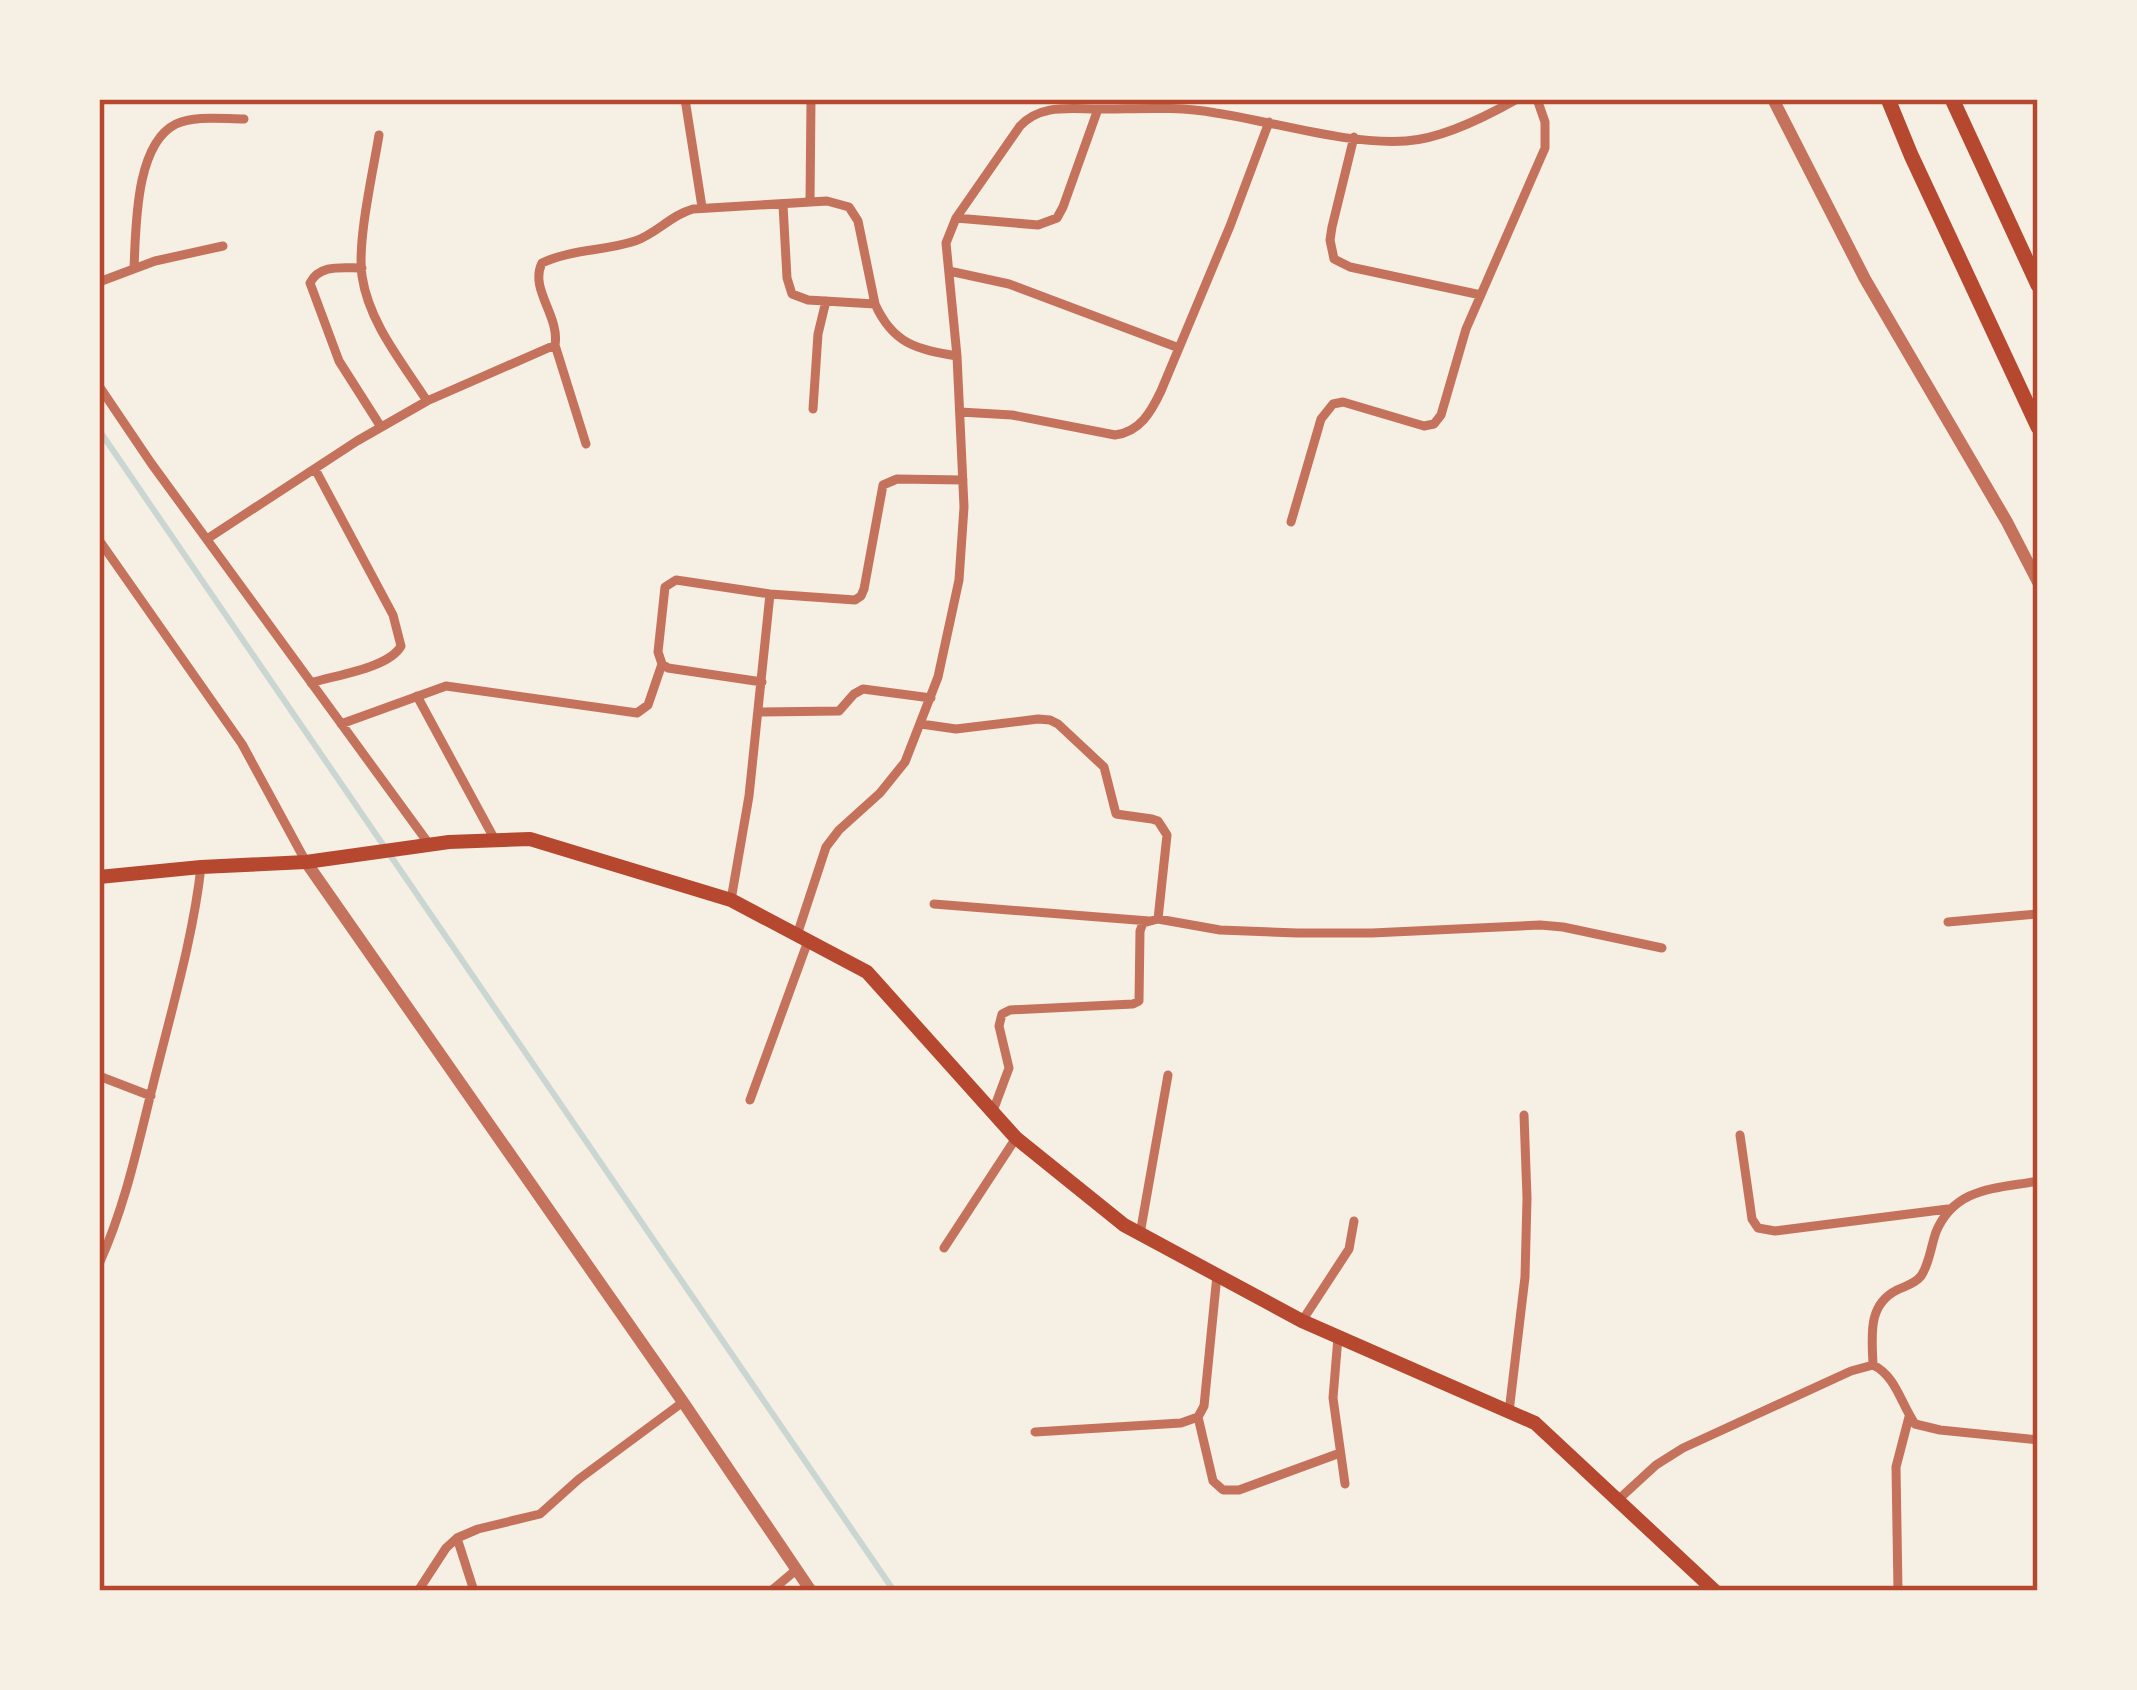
<svg xmlns="http://www.w3.org/2000/svg" width="2137" height="1690" font-family="Jost,sans-serif">
	<rect width="100%" height="100%" fill="#f6efe4"/>
	<g fill="none" stroke-linecap="round" stroke-linejoin="round">
		<path stroke="#c9d6d2" stroke-width="6" d="M 99,430 L 894,1591"/>
		<path stroke="#c5725c" stroke-width="9" d="M 685,99 L 702,207
			M 379,135 C 373,172 357,241 362,276 C 369,323 402,362 427,401
			M 1354,137 L 1332,227 L 1330,240 L 1334,259 L 1350,267 L 1481,295
			M 810,202 L 811,99
			M 783,205 L 787,278 L 792,294 L 808,300 L 875,304
			M 956,218 L 1038,225 L 1057,218 L 1063,207 L 1098,109
			M 134,268 C 136,228 135,144 176,124 C 195,115 223,119 244,119
			M 362,268 C 341,268 320,264 310,283 L 339,361 L 381,427
			M 949,271 L 1009,284 L 1179,348
			M 99,282 L 155,261 L 223,246
			M 555,345 L 586,444
			M 99,386 L 151,463 L 429,844
			M 813,409 L 818,334 L 826,301
			M 960,412 L 1012,415 L 1115,435 C 1140,432 1151,412 1161,391 L 1230,226 L 1269,122
			M 1291,522 L 1321,419 L 1333,404 L 1343,402 L 1424,426 L 1434,424 L 1441,415 L 1466,329 L 1545,148 L 1545,122 L 1537,99
			M 207,539 L 357,441 L 427,401 L 555,345 C 560,316 529,289 542,263 C 571,249 605,251 635,241 C 656,234 671,215 693,209 L 827,201 L 849,207 L 858,221 L 875,304 C 893,344 916,349 957,356
			M 99,540 L 242,744 L 306,862
			M 762,682 L 668,668 L 662,664 L 658,652 L 665,587 L 676,580 L 770,594 L 855,600 L 861,596 L 864,589 L 883,485 L 897,479 L 963,480
			M 311,683 C 336,675 389,668 401,646 L 393,615 L 315,469
			M 417,696 L 495,840
			M 759,712 L 839,711 L 854,694 L 863,689 L 931,698
			M 341,724 L 446,686 L 637,713 L 648,705 L 662,664
			M 921,724 L 956,729 L 1038,719 L 1050,720 L 1058,724 L 1104,767 L 1116,814 L 1152,819 L 1158,821 L 1167,835 L 1158,919
			M 731,900 L 749,796 L 770,594
			M 934,904 L 1149,921
			M 1948,922 L 2038,914
			M 797,935 L 826,847 L 839,830 L 880,793 L 905,762 L 938,677 L 959,580 L 964,507 L 957,356 L 946,243 L 956,218 L 1020,126 C 1041,104 1069,109 1097,109 C 1137,109 1177,106 1216,113 C 1276,122 1347,145 1406,141 C 1441,139 1487,116 1517,99
			M 99,1076 L 151,1096
			M 750,1100 L 808,941
			M 993,1111 L 1009,1068 L 999,1026 L 1002,1014 L 1010,1010 L 1133,1004 L 1139,1001 L 1140,931 L 1143,923 L 1158,919 L 1220,930 L 1297,933 L 1372,933 L 1540,925 L 1563,927 L 1662,948
			M 1740,1135 L 1752,1219 L 1758,1228 L 1775,1231 L 1948,1209
			M 1140,1234 L 1168,1075
			M 944,1248 L 1016,1138
			M 99,1264 C 126,1205 139,1140 155,1077 C 172,1008 193,938 201,867
			M 1302,1321 L 1349,1249 L 1354,1221
			M 1338,1337 L 1333,1398 L 1345,1484
			M 1873,1365 C 1872,1336 1867,1305 1897,1290 C 1905,1286 1915,1284 1921,1276 C 1929,1265 1931,1246 1936,1232 C 1955,1187 1995,1189 2038,1181
			M 1509,1412 L 1525,1277 L 1527,1198 L 1524,1115
			M 1198,1417 L 1213,1481 L 1223,1490 L 1239,1490 L 1340,1453
			M 1035,1432 L 1181,1423 L 1198,1417 L 1204,1406 L 1217,1275
			M 1619,1499 L 1656,1465 L 1683,1448 L 1851,1371 L 1873,1365 C 1896,1376 1901,1404 1915,1424 L 1940,1430 L 2038,1440
			M 457,1538 L 474,1591
			M 418,1591 L 446,1548 L 457,1538 L 478,1529 L 540,1514 L 579,1479 L 683,1402
			M 771,1591 L 796,1570
			M 1898,1591 L 1896,1467 L 1909,1417"/>
		<path stroke="#c5725c" stroke-width="12" d="M 1773,99 L 1865,279 L 2007,522 L 2038,582
			M 306,862 L 683,1402 L 811,1591"/>
		<path stroke="#b5482f" stroke-width="14" d="M 99,877 L 201,867 L 306,862 L 449,842 L 530,839 L 731,900 L 867,972 L 1016,1138 L 1124,1225 L 1302,1321 L 1535,1423 L 1715,1591"/>
		<path stroke="#b5482f" stroke-width="15" d="M 1888,99 L 1911,155 L 2038,427
			M 1952,99 L 2038,285"/>
	</g>
	<rect width="2137" height="1690" fill="none" stroke="#f6efe4" stroke-width="204"/>
	<rect x="102" y="102" width="1933" height="1486" fill="none" stroke="#b5482f" stroke-width="4.5"/>
</svg>
